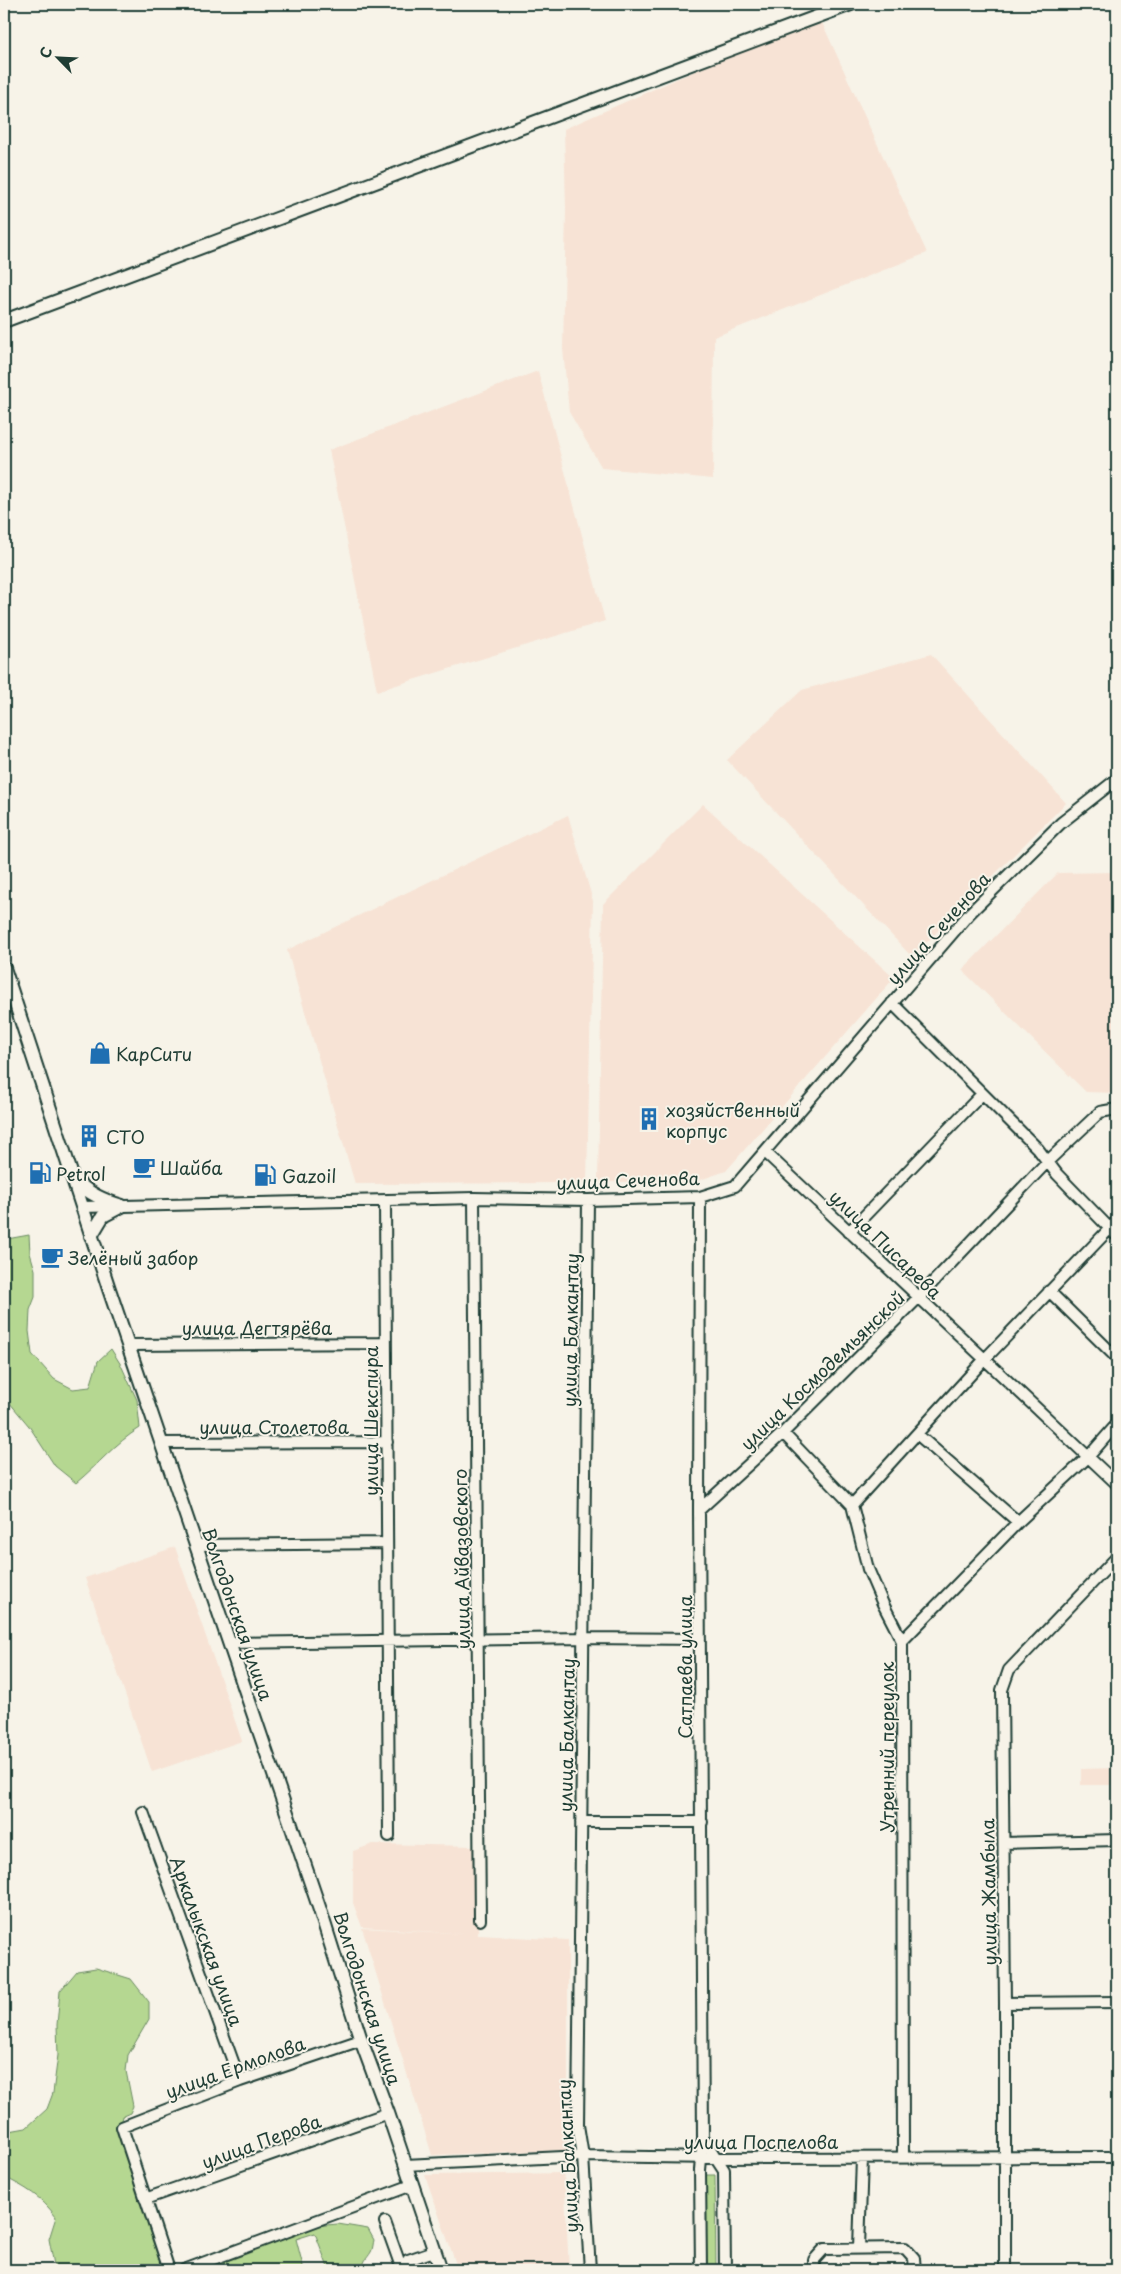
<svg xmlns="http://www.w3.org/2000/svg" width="1121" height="2274" font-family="'Playpen Sans',sans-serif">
	<rect width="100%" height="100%" fill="#f7f3e8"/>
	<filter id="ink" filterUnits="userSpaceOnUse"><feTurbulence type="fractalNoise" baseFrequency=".02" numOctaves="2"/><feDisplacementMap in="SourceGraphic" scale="10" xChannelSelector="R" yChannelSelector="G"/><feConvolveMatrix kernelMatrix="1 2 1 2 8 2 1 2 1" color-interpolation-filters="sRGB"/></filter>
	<g filter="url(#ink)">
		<path fill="#f7e3d5" d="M 819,16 L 927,253 L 714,337 L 713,479 L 602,468 L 569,412 L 563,349 L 566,210 L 564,129 Z
			M 538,371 L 605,621 L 377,691 L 329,450 Z
			M 931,654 L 1066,803 L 912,957 L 727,760 L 802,690 Z
			M 703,804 L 894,978 L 726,1171 L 694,1182 L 598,1182 L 603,904 Z
			M 568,815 L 593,901 L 587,1183 L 355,1184 L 287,950 Z
			M 1117,872 L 1117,1093 L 1086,1092 L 962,970 L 1058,873 Z
			M 175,1547 L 242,1741 L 152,1772 L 85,1578 Z
			M 1117,1768 L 1117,1785 L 1081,1785 L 1081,1769 Z
			M 373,1844 L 478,1846 L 478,1935 L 568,1940 L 568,2150 L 432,2155 L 362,1928 L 467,1934 L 362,1927 L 353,1903 L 353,1851 Z
			M 564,2173 L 569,2270 L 458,2270 L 425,2175 Z"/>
		<path fill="#b5d791" stroke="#6a8a62" d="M 29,1235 L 30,1253 L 35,1270 L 35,1297 L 30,1310 L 29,1331 L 32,1354 L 54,1379 L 73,1389 L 90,1387 L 98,1361 L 111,1349 L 121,1365 L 137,1400 L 140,1428 C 115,1443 98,1465 76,1483 L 55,1466 L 29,1426 L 4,1396 L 4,1245 L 7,1239 Z
			M 96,1968 L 131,1979 L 149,2002 L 149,2019 L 128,2055 L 126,2071 L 133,2106 L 130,2113 L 123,2116 L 119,2132 L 164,2270 L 55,2270 L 49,2239 L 56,2217 C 42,2197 25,2187 4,2177 L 4,2132 L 26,2128 L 47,2109 L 53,2093 L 58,2055 L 57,2025 L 60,1991 L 77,1971 Z
			M 698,2175 L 715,2175 L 716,2270 L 699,2270 Z
			M 338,2224 L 368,2229 L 374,2240 C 373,2243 373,2249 371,2252 C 367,2259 362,2261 364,2270 L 329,2270 L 315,2233 L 296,2239 L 304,2270 L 197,2270 L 315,2226 Z"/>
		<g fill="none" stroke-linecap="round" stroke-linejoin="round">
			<defs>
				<path id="minor" d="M 892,1003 L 1038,1149 L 1057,1174 L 1117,1236
					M 765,1152 L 1117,1484
					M 700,1197 L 699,1510 L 703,2138 L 700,2170 L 701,2270
					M 474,1198 L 480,1920
					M 588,1200 L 578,2125 L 583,2156 L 590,2270
					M 385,1201 L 389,1836
					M 82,1207 L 474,1198 L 588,1200 L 700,1197 L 735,1186 L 970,913 L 1061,823 L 1117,779
					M 849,1232 L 982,1094
					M 1049,1291 L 1117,1358
					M 128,1345 L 386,1343
					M 783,1433 L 852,1505 L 868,1569 L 883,1604 L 902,1641
					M 917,1434 L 1018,1522
					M 161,1443 L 387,1442
					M 852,1505 L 984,1360 L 1117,1221
					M 699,1510 L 783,1433 L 918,1298 L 1048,1161 L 1100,1112 L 1117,1109
					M 196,1545 L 387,1543
					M 229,1643 L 583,1638 L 700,1639
					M 143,1812 L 240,2081
					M 581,1822 L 702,1822
					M 1004,1843 L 1117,1840
					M 1005,2003 L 1117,2002
					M 703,2138 L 724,2170 L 725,2270
					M 903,2158 L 902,1641 L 1018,1522 L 1089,1456 L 1117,1424
					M 405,2165 L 583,2156 L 716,2158 L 1117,2157
					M 145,2199 L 388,2113
					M 385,2222 L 400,2264
					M 859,2248 L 862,2158
					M 169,2270 L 122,2127 L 240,2081 L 361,2040
					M 184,2270 L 412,2185
					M 412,2270 L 408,2260 L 434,2251
					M 814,2270 L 814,2260 L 824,2249 L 905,2248 L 914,2258 L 915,2270
					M 1005,2270 L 1005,2003 L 1002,1690 L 1009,1670 L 1117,1557"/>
				<path id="major" d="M 4,321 L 851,4
					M 4,968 L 109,1289 L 320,1910 L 361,2040 L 388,2113 L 441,2270
					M 75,1180 C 89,1194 103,1200 122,1206
					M 91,1236 L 103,1216 L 122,1206"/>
			</defs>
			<use href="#minor" stroke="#1f3d34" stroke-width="14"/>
			<use href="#major" stroke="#1f3d34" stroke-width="16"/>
			<use href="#minor" stroke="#f7f3e8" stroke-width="10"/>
			<use href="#major" stroke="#f7f3e8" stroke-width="12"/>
		</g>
	</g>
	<defs>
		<symbol id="shop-bare" viewBox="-9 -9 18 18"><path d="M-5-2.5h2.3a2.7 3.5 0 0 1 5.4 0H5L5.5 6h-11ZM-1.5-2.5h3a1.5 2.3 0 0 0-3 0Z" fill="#1f6fb2" stroke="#f7f3e8" stroke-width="2.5" paint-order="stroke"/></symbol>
		<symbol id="building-bare" viewBox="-9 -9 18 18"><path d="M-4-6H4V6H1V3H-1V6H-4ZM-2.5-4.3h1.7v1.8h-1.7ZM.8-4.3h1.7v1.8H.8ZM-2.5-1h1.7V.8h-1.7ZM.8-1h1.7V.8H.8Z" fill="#1f6fb2" stroke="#f7f3e8" stroke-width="2.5" paint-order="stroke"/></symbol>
		<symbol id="cafe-bare" viewBox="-9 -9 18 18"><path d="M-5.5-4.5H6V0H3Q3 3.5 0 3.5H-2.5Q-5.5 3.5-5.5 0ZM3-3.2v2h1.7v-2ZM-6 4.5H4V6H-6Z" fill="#1f6fb2" stroke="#f7f3e8" stroke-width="2.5" paint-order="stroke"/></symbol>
		<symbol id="fuel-bare" viewBox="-9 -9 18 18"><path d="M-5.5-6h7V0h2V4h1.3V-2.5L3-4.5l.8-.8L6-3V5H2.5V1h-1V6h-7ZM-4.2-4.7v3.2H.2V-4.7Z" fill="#1f6fb2" stroke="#f7f3e8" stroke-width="2.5" paint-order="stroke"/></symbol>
	</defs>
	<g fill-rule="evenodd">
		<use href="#shop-bare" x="84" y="1037" width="32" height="32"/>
		<use href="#building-bare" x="633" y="1103" width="32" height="32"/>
		<use href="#building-bare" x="73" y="1120" width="32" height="32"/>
		<use href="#cafe-bare" x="128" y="1151" width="32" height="32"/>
		<use href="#fuel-bare" x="24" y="1157" width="32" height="32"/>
		<use href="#fuel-bare" x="249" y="1159" width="32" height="32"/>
		<use href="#cafe-bare" x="36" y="1241" width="32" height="32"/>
	</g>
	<g text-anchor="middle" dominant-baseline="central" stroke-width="4" stroke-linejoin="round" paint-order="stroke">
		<g font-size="18" fill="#1f3d34" stroke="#f7f3e8">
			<text transform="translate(938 928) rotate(-48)">улица Сеченова</text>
			<text transform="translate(628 1180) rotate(-2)">улица Сеченова</text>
			<text transform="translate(886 1244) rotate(44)">улица Писарева</text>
			<text x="257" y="1327">улица Дегтярёва</text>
			<text transform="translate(570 1330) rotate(-89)">улица Балкантау</text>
			<text transform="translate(822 1370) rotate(-44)">улица Космодемьянской</text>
			<text transform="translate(370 1421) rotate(-90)">улица Шекспира</text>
			<text x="274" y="1426">улица Столетова</text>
			<text transform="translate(461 1559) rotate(-91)">улица Айвазовского</text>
			<text transform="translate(238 1614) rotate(71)">Волгодонская улица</text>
			<text transform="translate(684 1667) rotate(-90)">Сатпаева улица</text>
			<text transform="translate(566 1735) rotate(-89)">улица Балкантау</text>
			<text transform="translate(886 1747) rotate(-90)">Утренний переулок</text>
			<text transform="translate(988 1892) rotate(-91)">улица Жамбыла</text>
			<text transform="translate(207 1941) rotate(70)">Аркалыкская улица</text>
			<text transform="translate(368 1998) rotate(72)">Волгодонская улица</text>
			<text transform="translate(235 2067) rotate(-20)">улица Ермолова</text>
			<text transform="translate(261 2141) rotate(-20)">улица Перова</text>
			<text x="761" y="2141">улица Поспелова</text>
			<text transform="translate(567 2156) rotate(-93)">улица Балкантау</text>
		</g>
		<g font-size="18" fill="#1f3d34" stroke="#f7f3e8" text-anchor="start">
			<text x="116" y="1053">КарСити</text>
			<text x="666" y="1109">хозяйственный<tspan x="666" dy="21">корпус</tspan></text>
			<text x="106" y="1136">СТО</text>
			<text x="160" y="1167">Шайба</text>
			<text x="56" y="1173">Petrol</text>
			<text x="282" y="1175">Gazoil</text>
			<text x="68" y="1257">Зелёный забор</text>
		</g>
	</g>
	<rect width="1121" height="2274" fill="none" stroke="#f7f3e8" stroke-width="20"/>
	<rect x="10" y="10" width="1101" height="2254" fill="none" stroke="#1f3d34" stroke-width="2" filter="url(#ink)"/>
	<g transform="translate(58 58) rotate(294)" stroke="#f7f3e8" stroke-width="4" paint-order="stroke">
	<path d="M0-4L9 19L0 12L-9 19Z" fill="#1f3d34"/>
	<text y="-8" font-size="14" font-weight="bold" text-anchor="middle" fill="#1f3d34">С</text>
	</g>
</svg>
